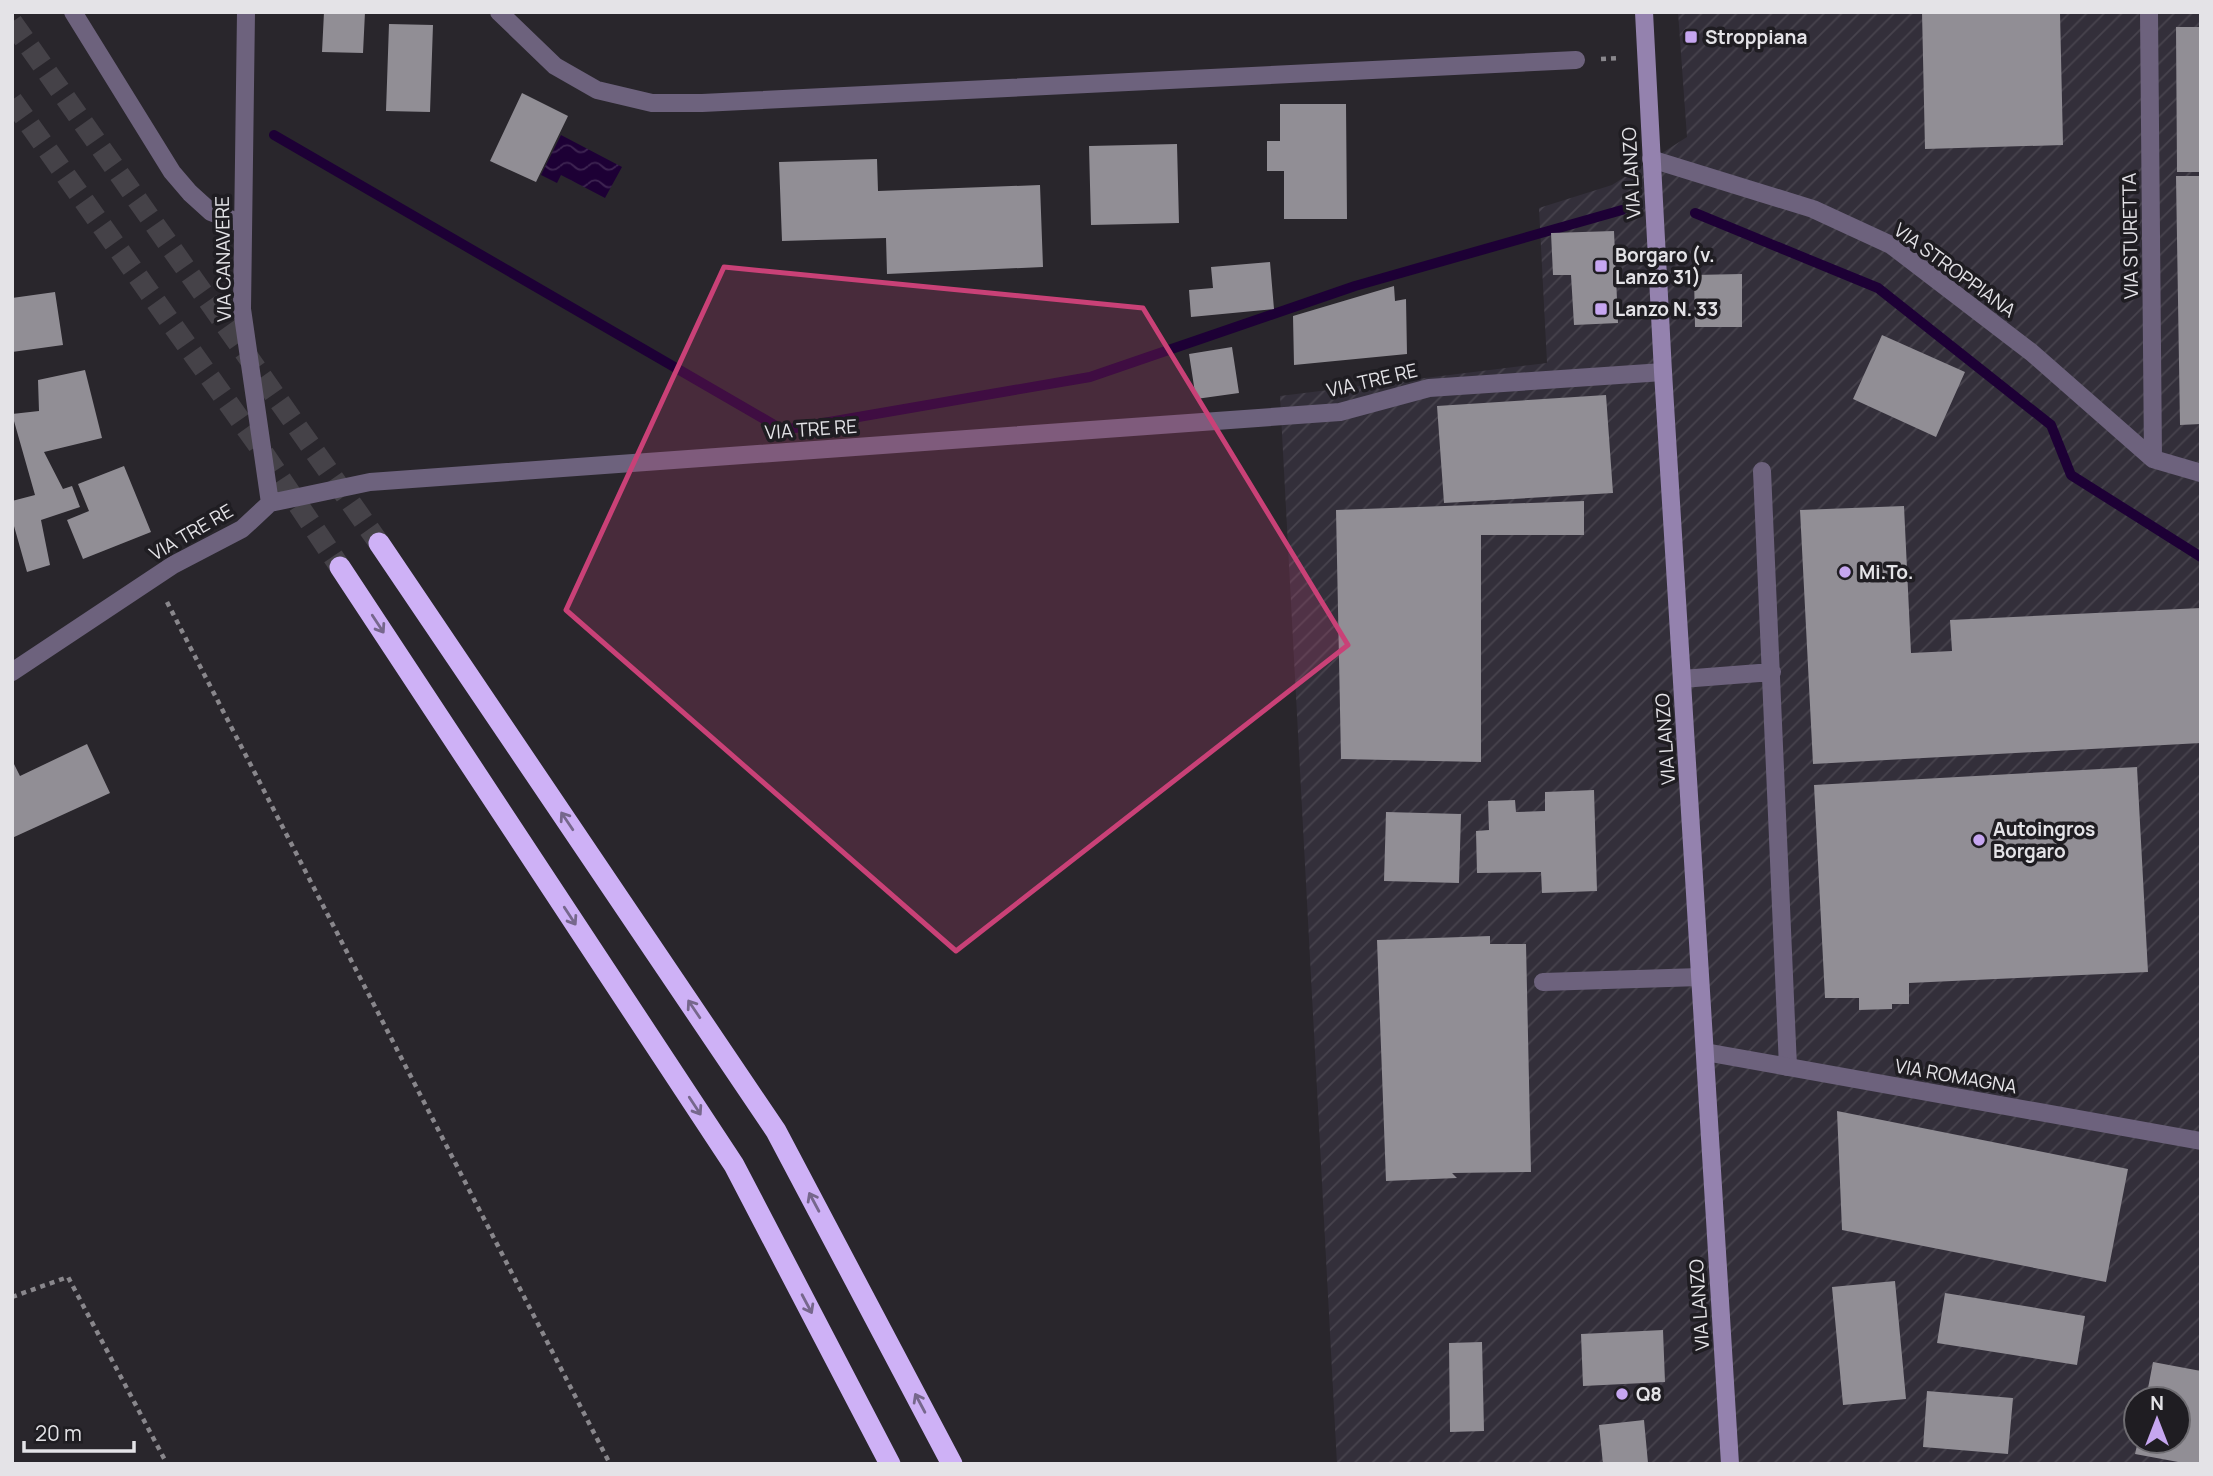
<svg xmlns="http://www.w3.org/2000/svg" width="2213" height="1476" font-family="Manrope,sans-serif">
	<defs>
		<pattern id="industrial-furrows" width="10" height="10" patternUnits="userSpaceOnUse" patternTransform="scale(1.75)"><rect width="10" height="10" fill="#332f3a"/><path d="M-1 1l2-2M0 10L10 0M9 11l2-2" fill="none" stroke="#47434d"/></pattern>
		<pattern id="water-waves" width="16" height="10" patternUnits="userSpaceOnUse" patternTransform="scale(1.75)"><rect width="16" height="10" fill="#1d0035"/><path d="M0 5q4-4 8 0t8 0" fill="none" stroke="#3e2552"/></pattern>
	</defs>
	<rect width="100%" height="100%" fill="#29262c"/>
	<path fill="url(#industrial-furrows)" fill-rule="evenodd" d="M 1678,12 L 2201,12 L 2201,1464 L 1337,1464 L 1280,396 L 1547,363 L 1539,208 L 1612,185 L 1687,137 ZM 2136,1399 L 2178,1399 L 2178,1441 L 2136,1441 Z"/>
	<path fill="url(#water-waves)" d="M 561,135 L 622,167 L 605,198 L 561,175 L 557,183 L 541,175 Z"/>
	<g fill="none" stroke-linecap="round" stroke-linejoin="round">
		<path stroke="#1d0035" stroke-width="10" d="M 274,135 L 783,430 L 1090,377 L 1355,286 L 1622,210
			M 1695,213 L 1878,288 L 2051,425 L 2071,475 L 2201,557"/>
	</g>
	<path fill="#918e95" d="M 324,12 L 365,12 L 363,53 L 322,52 Z
		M 1922,12 L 2060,12 L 2063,145 L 1925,149 Z
		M 389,24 L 433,25 L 430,112 L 386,111 Z
		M 2176,27 L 2201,27 L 2201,172 L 2177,172 Z
		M 522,93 L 568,116 L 536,182 L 490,161 Z
		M 1280,104 L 1346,104 L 1347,219 L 1284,219 L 1284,171 L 1267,171 L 1267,141 L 1280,141 Z
		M 1177,144 L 1179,223 L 1091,225 L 1089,146 Z
		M 877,159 L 878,191 L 1040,185 L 1043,267 L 887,274 L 886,238 L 782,241 L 779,162 Z
		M 2176,176 L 2201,176 L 2201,424 L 2180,425 Z
		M 1614,231 L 1618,323 L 1574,325 L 1571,275 L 1553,275 L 1551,233 Z
		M 1270,262 L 1274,309 L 1191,317 L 1189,290 L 1213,288 L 1211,267 Z
		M 1742,274 L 1742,327 L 1695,327 L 1694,275 Z
		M 1394,286 L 1395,301 L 1406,299 L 1407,354 L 1294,365 L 1293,316 Z
		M 55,292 L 63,345 L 12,352 L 12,298 Z
		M 1882,335 L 1965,372 L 1936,437 L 1853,399 Z
		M 1232,347 L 1239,393 L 1196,399 L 1189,354 Z
		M 85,370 L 102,438 L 44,452 L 63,489 L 72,486 L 80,507 L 41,520 L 50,565 L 27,572 L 12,519 L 12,501 L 35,495 L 12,414 L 39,411 L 38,380 Z
		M 1606,395 L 1613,493 L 1444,503 L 1437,406 Z
		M 124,466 L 151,532 L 83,559 L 67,520 L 89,511 L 78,484 Z
		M 1584,501 L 1584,535 L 1481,535 L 1481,762 L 1341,759 L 1336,510 Z
		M 1904,506 L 1911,653 L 1952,651 L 1950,620 L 2201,608 L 2201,743 L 1813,764 L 1800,510 Z
		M 87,744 L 110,793 L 12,838 L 12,760 L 20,776 Z
		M 2137,767 L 2148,972 L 1909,983 L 1909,1004 L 1892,1004 L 1892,1009 L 1859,1010 L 1859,998 L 1825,998 L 1814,785 Z
		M 1594,790 L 1597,891 L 1542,893 L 1541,872 L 1477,873 L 1476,831 L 1489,830 L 1488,801 L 1515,800 L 1516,812 L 1545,811 L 1545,792 Z
		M 1386,812 L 1461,814 L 1459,883 L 1384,881 Z
		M 1490,936 L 1490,944 L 1526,944 L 1531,1172 L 1452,1173 L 1457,1178 L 1386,1181 L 1377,940 Z
		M 1837,1111 L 2128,1169 L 2106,1282 L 1842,1230 Z
		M 1895,1281 L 1906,1399 L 1843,1405 L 1832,1287 Z
		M 1945,1293 L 2085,1316 L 2077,1365 L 1937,1343 Z
		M 1663,1330 L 1665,1382 L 1583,1386 L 1581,1334 Z
		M 1482,1342 L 1484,1431 L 1450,1432 L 1449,1343 Z
		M 2153,1362 L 2201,1371 L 2201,1464 L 2189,1464 L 2135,1454 L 2138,1441 L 2178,1441 L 2178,1399 L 2146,1399 Z
		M 1927,1391 L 2013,1398 L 2008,1454 L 1923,1447 Z
		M 1644,1420 L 1648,1463 L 1603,1464 L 1599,1425 Z"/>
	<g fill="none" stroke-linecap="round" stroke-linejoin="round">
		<path stroke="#454248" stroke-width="21" stroke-dasharray="21 10" stroke-linecap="butt" d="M 12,22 L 379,543
			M 12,100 L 258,445 L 340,567"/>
		<path stroke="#89878c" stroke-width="4.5" stroke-dasharray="5 5" stroke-linecap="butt" d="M 1601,59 L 1620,58
			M 167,602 L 610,1464
			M 12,1297 L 68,1277 L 167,1464"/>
		<path stroke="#6d627d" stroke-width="18" d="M 73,12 L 172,172 L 190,193 L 211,212 L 243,224
			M 1762,471 L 1788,1067
			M 1682,679 L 1772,672
			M 1543,982 L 1700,977"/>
		<path stroke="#6d627d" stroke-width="18" d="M 246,12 L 242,309 L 270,503
			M 499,12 L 555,66 L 597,90 L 652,103 L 702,103 L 1576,60
			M 2149,12 L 2153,459
			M 1651,159 L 1813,209 L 1891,245 L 2031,352 L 2153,459 L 2201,473
			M 12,672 L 173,565 L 242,529 L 270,503 L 370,482 L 1340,412 L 1429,388 L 1663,372
			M 1705,1052 L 2201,1141"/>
		<path stroke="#9482ae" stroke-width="18" d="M 1644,12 L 1663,372 L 1730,1464"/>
		<path stroke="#ceb1f6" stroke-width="21" d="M 379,543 L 776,1131 L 952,1464
			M 340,567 L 734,1165 L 890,1464"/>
	</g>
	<defs><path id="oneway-shaft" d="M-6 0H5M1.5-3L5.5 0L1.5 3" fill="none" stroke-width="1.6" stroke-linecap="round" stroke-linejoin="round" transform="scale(1.75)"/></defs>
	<g stroke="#76678c">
		<use href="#oneway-shaft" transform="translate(378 624) rotate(57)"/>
		<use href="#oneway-shaft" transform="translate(567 821) rotate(-124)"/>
		<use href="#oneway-shaft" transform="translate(570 916) rotate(57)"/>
		<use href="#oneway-shaft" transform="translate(694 1009) rotate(-124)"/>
		<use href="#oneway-shaft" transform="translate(695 1106) rotate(57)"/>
		<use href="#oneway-shaft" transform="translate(814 1202) rotate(-118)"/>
		<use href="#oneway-shaft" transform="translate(807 1304) rotate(62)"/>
		<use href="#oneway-shaft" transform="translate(920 1403) rotate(-118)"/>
	</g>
	<path fill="#c94177" fill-opacity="0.2" stroke="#c94177" stroke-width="5" stroke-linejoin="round" d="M 724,267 L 1143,308 L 1348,645 L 956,951 L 566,610 Z"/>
	<g fill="#c6a6f0" stroke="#1f1d22" stroke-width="2.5">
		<rect x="1684" y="30" width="14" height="14" rx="3.5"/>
		<rect x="1594" y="259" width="14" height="14" rx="3.5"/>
		<rect x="1594" y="302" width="14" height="14" rx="3.5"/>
		<circle cx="1845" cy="572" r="7"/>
		<circle cx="1979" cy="840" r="7"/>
		<circle cx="1622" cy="1394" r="7"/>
	</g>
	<g text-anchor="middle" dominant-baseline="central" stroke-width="7" stroke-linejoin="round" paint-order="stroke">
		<g font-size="19" font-weight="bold" fill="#e4e3e7" stroke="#1f1d22" text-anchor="start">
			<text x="1705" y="37">Stroppiana</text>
			<text x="1615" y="255">Borgaro (v.<tspan x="1615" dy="22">Lanzo 31)</tspan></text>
			<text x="1615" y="309">Lanzo N. 33</text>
			<text x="1859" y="572">Mi.To.</text>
			<text x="1993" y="829">Autoingros<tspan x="1993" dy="22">Borgaro</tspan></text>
			<text x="1636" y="1394">Q8</text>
		</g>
		<g font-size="19" fill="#e4e3e7" stroke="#1f1d22">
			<text transform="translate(1631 173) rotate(-93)">VIA LANZO</text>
			<text transform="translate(2130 236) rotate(-91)">VIA STURETTA</text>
			<text transform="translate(223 259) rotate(-91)">VIA CANAVERE</text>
			<text transform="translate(1955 270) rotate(36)">VIA STROPPIANA</text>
			<text transform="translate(1372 380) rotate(-13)">VIA TRE RE</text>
			<text transform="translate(811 429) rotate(-4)">VIA TRE RE</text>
			<text transform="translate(191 532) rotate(-30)">VIA TRE RE</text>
			<text transform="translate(1665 739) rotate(-94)">VIA LANZO</text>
			<text transform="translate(1956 1076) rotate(10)">VIA ROMAGNA</text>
			<text transform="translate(1699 1305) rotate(-94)">VIA LANZO</text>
		</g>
	</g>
	<rect width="2213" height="1476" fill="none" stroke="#e4e3e7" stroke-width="28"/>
	<g transform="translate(2157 1420)"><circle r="33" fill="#1f1d22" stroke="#6e6c71" stroke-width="2"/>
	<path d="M0-5L12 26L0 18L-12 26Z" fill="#c6a6f0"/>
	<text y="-10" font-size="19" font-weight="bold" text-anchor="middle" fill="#e4e3e7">N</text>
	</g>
	<path d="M24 1441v10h110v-10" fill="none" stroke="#e4e3e7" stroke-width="3.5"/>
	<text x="35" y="1441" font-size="21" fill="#e4e3e7" stroke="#1f1d22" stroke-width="5" paint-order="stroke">20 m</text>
</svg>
